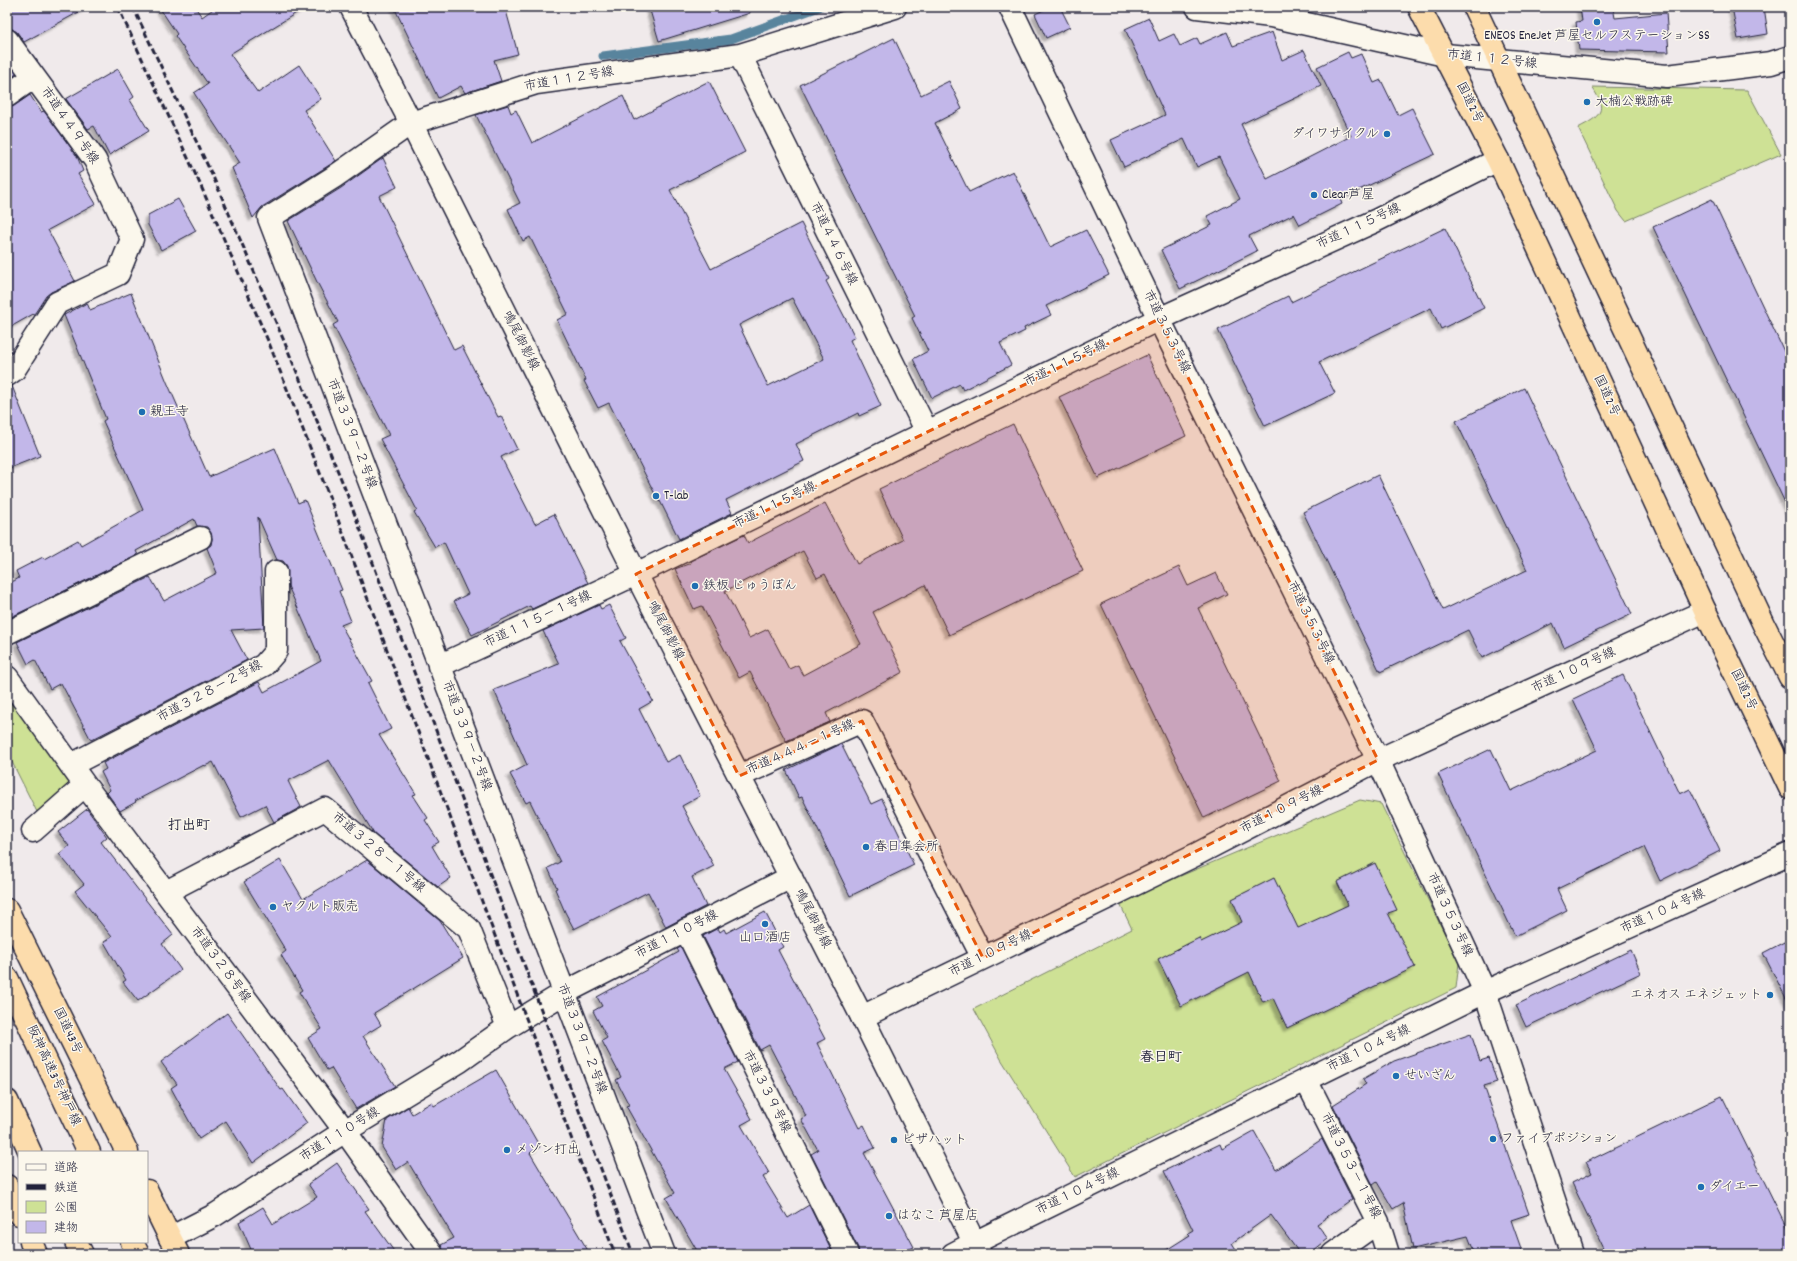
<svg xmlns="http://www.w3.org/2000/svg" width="1797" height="1261" font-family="Dekko,'Klee One',sans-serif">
	<defs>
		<filter id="shadow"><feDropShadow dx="-3.5" dy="3.5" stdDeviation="1" flood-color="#0004"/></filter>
	</defs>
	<rect width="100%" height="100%" fill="#f0eaeb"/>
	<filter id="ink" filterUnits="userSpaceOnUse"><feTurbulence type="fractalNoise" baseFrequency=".025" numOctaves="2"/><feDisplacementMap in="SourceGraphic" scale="8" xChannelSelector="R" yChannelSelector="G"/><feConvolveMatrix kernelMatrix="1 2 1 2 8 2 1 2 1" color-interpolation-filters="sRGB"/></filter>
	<g filter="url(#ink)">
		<path fill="#cee195" stroke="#788268" d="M 1592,87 L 1747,90 L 1781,154 L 1626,221 L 1618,211 L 1578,128 C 1601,116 1608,111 1592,87 Z
			M 7,691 L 74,779 L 38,814 L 7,752 Z
			M 1360,800 L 1381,804 L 1459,963 L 1456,988 L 1075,1177 L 1001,1059 L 974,1009 L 1132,929 L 1119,902 Z"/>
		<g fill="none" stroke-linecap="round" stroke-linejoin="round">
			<path stroke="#59849d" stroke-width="9" d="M 603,56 L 731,39 L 819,7"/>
		</g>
		<path fill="#c2b7e9" stroke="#22223b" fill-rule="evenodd" filter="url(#shadow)" d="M 7,7 L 88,7 L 24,42 L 17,32 L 12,29 L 7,28 Z
			M 159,7 L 195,7 L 202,17 L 216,7 L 306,7 L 230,54 L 258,93 L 299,65 L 321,99 L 304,110 L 336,161 L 262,207 L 253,218 L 232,168 L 240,163 L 194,93 L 208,84 L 175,36 L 177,34 Z
			M 394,7 L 505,7 L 518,54 L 494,60 L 501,81 L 465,93 L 461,86 L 438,98 Z
			M 649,7 L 749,7 L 750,13 L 659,41 Z
			M 1050,7 L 1060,7 L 1070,27 L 1046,38 L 1035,14 Z
			M 1580,7 L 1613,7 L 1615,18 L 1666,13 L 1669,52 L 1579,50 L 1576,22 L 1582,21 Z
			M 1732,7 L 1764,7 L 1768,34 L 1738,39 Z
			M 1149,18 L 1159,41 L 1174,34 L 1180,46 L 1197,38 L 1200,44 L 1227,32 L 1233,46 L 1272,32 L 1282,60 L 1304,50 L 1321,86 L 1241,124 L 1267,179 L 1351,136 L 1317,67 L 1348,52 L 1351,58 L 1361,54 L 1374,83 L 1381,80 L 1398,115 L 1412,108 L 1435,154 L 1340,199 L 1342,204 L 1300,225 L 1294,214 L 1249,236 L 1257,251 L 1180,289 L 1161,250 L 1212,225 L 1207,216 L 1240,199 L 1219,157 L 1197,167 L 1184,139 L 1124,167 L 1111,140 L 1165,115 L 1125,29 Z
			M 894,38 L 921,95 L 949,81 L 962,109 L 935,123 L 969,192 L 1013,171 L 1050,247 L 1086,230 L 1109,275 L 1046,306 L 1051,315 L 1024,328 L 1025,331 L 1000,343 L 1011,365 L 963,390 L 960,384 L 932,398 L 913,359 L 928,351 L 912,318 L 915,316 L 800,85 Z
			M 7,61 L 16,74 L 7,81 Z
			M 118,69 L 134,97 L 130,100 L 149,131 L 109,155 L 94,126 L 88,129 L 66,99 Z
			M 709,81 L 745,152 L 670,190 L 711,269 L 801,223 L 829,279 L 826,281 L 855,337 L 850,340 L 881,406 L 859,416 L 858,413 L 796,444 L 804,461 L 726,500 L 732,513 L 679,539 L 660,501 L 659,502 L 609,403 L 598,408 L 584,381 L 586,380 L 557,320 L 568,314 L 530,237 L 523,241 L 508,209 L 520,203 L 476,115 L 508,105 L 511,113 L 516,110 L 532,143 L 623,96 L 634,120 ZM 792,298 L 824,359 L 768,386 L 739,325 Z
			M 30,95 L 41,112 L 44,111 L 77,156 L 83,171 L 78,174 L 96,204 L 48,230 L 75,281 L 51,292 L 46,296 L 35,313 L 7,329 L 7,108 L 14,106 Z
			M 383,158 L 397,187 L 379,196 L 454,350 L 462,346 L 498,417 L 501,416 L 517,449 L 501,457 L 535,524 L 554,514 L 588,583 L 532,609 L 530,606 L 472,635 L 454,601 L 468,594 L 444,542 L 435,547 L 414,512 L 417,510 L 380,439 L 389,435 L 333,325 L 338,322 L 317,282 L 288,221 L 341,188 Z
			M 178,199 L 196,231 L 161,250 L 148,225 L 148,215 Z
			M 1712,199 L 1790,364 L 1790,513 L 1653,227 Z
			M 1445,228 L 1484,308 L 1441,329 L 1431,308 L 1319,362 L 1335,393 L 1265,426 L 1218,330 L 1288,296 L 1291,302 Z
			M 131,293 L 167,382 L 209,477 L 275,448 L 298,503 L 305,500 L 342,590 L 339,591 L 351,621 L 341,625 L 372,681 L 368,683 L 391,729 L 379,735 L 416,794 L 413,795 L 428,818 L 425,820 L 439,842 L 432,846 L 451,878 L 438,887 L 374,834 L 329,760 L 288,781 L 301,807 L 274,822 L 265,805 L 241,817 L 213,762 L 205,766 L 204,765 L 135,801 L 136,802 L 120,811 L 107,793 L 110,790 L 101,772 L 106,769 L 103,763 L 259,682 L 264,692 L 321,661 L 288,586 L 287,566 L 283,561 L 277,560 L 258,517 L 264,628 L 231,630 L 247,660 L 91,740 L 61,683 L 50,689 L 35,660 L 28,664 L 17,642 L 150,577 L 164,601 L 217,573 L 207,548 L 211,545 L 212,539 L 211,533 L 207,527 L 197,526 L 194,519 L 136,551 L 138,555 L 7,619 L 7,585 L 19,578 L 16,571 L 43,557 L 44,559 L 78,540 L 81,545 L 143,510 L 103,421 L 106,419 L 64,315 L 87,303 L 90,310 Z
			M 1147,355 L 1186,436 L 1098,478 L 1059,397 Z
			M 12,386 L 40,456 L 7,469 L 7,387 Z
			M 1524,388 L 1632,614 L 1564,647 L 1553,623 L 1482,658 L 1468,630 L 1380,672 L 1303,512 L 1378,475 L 1443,610 L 1527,570 L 1456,421 Z
			M 1013,424 L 1083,571 L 949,635 L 925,585 L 873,612 L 903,672 L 826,713 L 830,722 L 786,741 L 750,672 L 739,678 L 702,606 L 694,609 L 675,569 L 691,563 L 690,561 L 744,535 L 748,543 L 825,503 L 857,564 L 903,540 L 879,489 ZM 803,551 L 817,578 L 825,574 L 861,644 L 803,675 L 798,665 L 789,669 L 768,629 L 749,638 L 725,591 Z
			M 1179,567 L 1188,586 L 1216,573 L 1227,594 L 1198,608 L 1281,781 L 1204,818 L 1101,604 Z
			M 599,605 L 601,609 L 609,605 L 626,638 L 620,641 L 653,701 L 639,709 L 666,762 L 680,755 L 700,796 L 682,806 L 714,866 L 692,877 L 706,906 L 666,927 L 648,892 L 574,929 L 565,912 L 555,889 L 557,888 L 548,868 L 560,862 L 530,801 L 526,803 L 510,774 L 527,765 L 494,690 L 559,664 L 543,631 Z
			M 1623,675 L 1680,794 L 1690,789 L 1720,851 L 1660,881 L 1644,847 L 1557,889 L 1567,910 L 1515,936 L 1438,774 L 1491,749 L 1511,791 L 1597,750 L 1573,699 Z
			M 841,744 L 871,804 L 882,799 L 914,865 L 850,896 L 802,797 L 799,798 L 786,770 Z
			M 87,809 L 107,837 L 101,842 L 173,935 L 162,944 L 181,970 L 138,1001 L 123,982 L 126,980 L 104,942 L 112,937 L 75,891 L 84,884 L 59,854 L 69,846 L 58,832 Z
			M 280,860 L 303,899 L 367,860 L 440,921 L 463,958 L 374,1013 L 381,1025 L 363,1036 L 395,1086 L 356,1109 L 331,1068 L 327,1070 L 308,1038 L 322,1029 L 299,992 L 302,990 L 281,955 L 286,951 L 244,882 Z
			M 1375,863 L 1397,910 L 1388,913 L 1415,967 L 1287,1028 L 1273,998 L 1263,1002 L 1249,972 L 1181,1006 L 1158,959 L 1199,938 L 1201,942 L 1242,922 L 1232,899 L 1274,878 L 1298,928 L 1348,905 L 1337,882 Z
			M 765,912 L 783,947 L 778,950 L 825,1039 L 817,1043 L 859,1128 L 864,1125 L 875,1148 L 864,1153 L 914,1247 L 900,1254 L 859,1254 L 858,1248 L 811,1154 L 818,1150 L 801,1119 L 806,1116 L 769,1045 L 760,1050 L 703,936 L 718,928 L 720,932 L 724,929 L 726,933 Z
			M 1790,939 L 1790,1006 L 1763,953 Z
			M 681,947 L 738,1062 L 724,1069 L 752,1119 L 741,1125 L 769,1173 L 763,1177 L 788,1218 L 809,1205 L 833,1254 L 699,1254 L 666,1198 L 675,1193 L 626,1106 L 629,1105 L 616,1080 L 621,1077 L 602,1041 L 607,1038 L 593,1011 L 602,1006 L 597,997 L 679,952 L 677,949 Z
			M 1631,950 L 1641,973 L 1526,1027 L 1516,1005 Z
			M 227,1013 L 281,1090 L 283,1089 L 307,1123 L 253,1163 L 226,1121 L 199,1139 L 171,1088 L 177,1084 L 161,1062 Z
			M 1471,1034 L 1480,1061 L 1489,1058 L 1497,1082 L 1484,1086 L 1529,1214 L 1511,1220 L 1523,1254 L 1475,1254 L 1468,1236 L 1413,1249 L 1403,1203 L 1393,1209 L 1377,1182 L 1373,1185 L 1333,1105 L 1366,1084 L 1363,1079 L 1394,1061 Z
			M 496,1070 L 540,1147 L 530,1153 L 590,1254 L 444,1254 L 441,1245 L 454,1238 L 408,1162 L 396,1170 L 382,1147 L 387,1120 L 408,1107 L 412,1114 L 432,1102 L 434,1106 Z
			M 1722,1096 L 1790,1234 L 1790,1254 L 1606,1254 L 1572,1183 L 1592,1173 L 1586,1162 Z
			M 1254,1131 L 1276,1170 L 1322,1139 L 1352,1199 L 1317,1224 L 1328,1239 L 1309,1254 L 1300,1254 L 1271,1215 L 1232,1243 L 1239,1254 L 1160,1254 L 1190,1235 L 1188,1233 L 1193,1230 L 1164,1171 L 1220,1144 L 1222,1149 Z
			M 337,1163 L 369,1209 L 365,1211 L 396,1254 L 253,1254 L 239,1222 L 263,1207 L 273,1224 L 317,1197 L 308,1184 Z"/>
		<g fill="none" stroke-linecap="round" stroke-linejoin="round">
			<defs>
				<path id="minor" d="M 1010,7 L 1159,319 L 1378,760 L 1485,992 L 1572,1254
					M 1197,7 L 1271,16 L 1445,55 L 1667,76 L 1771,63 L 1790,57
					M 7,40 L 95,160 L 132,239 L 118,274 L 57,303 L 14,370 L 7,375
					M 740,55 L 927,432
					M 7,96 L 34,77
					M 7,633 L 200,538
					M 439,666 L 636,574 L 1159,319 L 1375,221 L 1498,160
					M 7,677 L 85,785 L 345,1131 L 432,1254
					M 71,765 L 264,665 L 276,651 L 276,572
					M 739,776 L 862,721 L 983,958
					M 33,831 L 85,785
					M 166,892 L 325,809 L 469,929 L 508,1027
					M 686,930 L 847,1254
					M 862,1017 L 1195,855 L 1378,760 L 1705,611
					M 1306,1080 L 1378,1222 L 1388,1254
					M 170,1238 L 215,1215 L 345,1131 L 460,1061 L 508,1027 L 564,993 L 791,877
					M 664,1254 L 269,218 L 334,177 L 411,123 L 536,83 L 740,55 L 895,7
					M 953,1254 L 974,1243
					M 1333,1254 L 1378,1222"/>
				<path id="tertiary" d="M 351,7 L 411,123 L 636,574 L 862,1017 L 980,1254
					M 974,1243 L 1485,992 L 1790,854"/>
				<path id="trunk" d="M 1419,7 L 1498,160 L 1705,611 L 1790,788
					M 1474,7 L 1764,625 L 1790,677
					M 7,910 L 127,1152
					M 7,1186 L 19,1214
					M 147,1191 L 178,1254
					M 31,1242 L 36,1254"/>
				<path id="motorway" d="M 7,978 L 89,1152
					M 7,1101 L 30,1152
					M 76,1242 L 82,1254
					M 132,1242 L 138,1254"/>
			</defs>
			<use href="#minor" stroke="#22223b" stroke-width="25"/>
			<use href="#tertiary" stroke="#22223b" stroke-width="25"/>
			<use href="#trunk" stroke="#22223b" stroke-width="25"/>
			<use href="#motorway" stroke="#22223b" stroke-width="25"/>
			<use href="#minor" stroke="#fbf7ec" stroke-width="22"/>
			<use href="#tertiary" stroke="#fbf7ec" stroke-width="22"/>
			<use href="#trunk" stroke="#fcdcac" stroke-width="22"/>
			<use href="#motorway" stroke="#fcdcac" stroke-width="22"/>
			<path stroke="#22223b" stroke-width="3" stroke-dasharray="6 3" stroke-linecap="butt" d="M 118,7 L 200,184 L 269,343 L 329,496 L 615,1254
				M 133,7 L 214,179 L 284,341 L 344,486 L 633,1254"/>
		</g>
	</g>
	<path fill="#e8590c" fill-opacity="0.2" stroke="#e8590c" stroke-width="3" stroke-dasharray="8 5" stroke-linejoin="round" d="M 1159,319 L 1378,760 L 983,958 L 862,721 L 739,776 L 636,574 Z"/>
	<g fill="#1f6fb2" stroke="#fbf7ec" stroke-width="1.5">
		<circle cx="1597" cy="22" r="4"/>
		<circle cx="1587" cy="102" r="4"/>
		<circle cx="1387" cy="134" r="4"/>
		<circle cx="1314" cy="195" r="4"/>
		<circle cx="142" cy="412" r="4"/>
		<circle cx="656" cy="496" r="4"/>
		<circle cx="695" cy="586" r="4"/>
		<circle cx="866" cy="847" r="4"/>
		<circle cx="273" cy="907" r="4"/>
		<circle cx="765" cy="924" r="4"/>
		<circle cx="1770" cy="995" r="4"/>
		<circle cx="1396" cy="1076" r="4"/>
		<circle cx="1493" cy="1139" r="4"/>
		<circle cx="894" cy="1140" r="4"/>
		<circle cx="507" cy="1150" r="4"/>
		<circle cx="1701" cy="1187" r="4"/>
		<circle cx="889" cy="1216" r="4"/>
	</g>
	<g text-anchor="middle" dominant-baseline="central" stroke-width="3" stroke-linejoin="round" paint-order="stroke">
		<g font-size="13" fill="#22223b" stroke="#fbf7ec" text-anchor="start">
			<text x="1597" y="36" text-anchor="middle">ENEOS EneJet 芦屋セルフステーションSS</text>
			<text x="1595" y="102">大楠公戦跡碑</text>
			<text x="1379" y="134" text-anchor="end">ダイワサイクル</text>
			<text x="1322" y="195">Clear芦屋</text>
			<text x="150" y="412">親王寺</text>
			<text x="664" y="496">T-lab</text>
			<text x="703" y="586">鉄板 じゅうぼん</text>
			<text x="874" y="847">春日集会所</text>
			<text x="281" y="907">ヤクルト販売</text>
			<text x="765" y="938" text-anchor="middle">山口酒店</text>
			<text x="1762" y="995" text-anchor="end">エネオス エネジェット</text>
			<text x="1404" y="1076">せいざん</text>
			<text x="1501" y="1139">ファイブポジション</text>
			<text x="902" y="1140">ピザハット</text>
			<text x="515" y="1150">メゾン打出</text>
			<text x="1709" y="1187">ダイエー</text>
			<text x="897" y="1216">はなこ 芦屋店</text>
		</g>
		<g font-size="13" fill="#22223b" stroke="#fbf7ec">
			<text transform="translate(1492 60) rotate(6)">市道１１２号線</text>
			<text transform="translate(569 80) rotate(-10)">市道１１２号線</text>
			<text transform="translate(1469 103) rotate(63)">国道2号</text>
			<text transform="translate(69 126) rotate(55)">市道４４９号線</text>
			<text transform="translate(1359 227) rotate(-25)">市道１１５号線</text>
			<text transform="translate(833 244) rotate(64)">市道４４６号線</text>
			<text transform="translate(1166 332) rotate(64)">市道３５３号線</text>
			<text transform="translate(520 341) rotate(63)">鳴尾御影線</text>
			<text transform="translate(1066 364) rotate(-26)">市道１１５号線</text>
			<text transform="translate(1606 396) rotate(65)">国道2号</text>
			<text transform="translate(351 434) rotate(69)">市道３３９－２号線</text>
			<text transform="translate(775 506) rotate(-26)">市道１１５号線</text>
			<text transform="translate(538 620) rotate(-25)">市道１１５－１号線</text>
			<text transform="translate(1310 623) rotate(64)">市道３５３号線</text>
			<text transform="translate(665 631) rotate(63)">鳴尾御影線</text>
			<text transform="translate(1574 671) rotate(-25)">市道１０９号線</text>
			<text transform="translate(1743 690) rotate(64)">国道2号</text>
			<text transform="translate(210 692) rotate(-28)">市道３２８－２号線</text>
			<text transform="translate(466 736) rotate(69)">市道３３９－２号線</text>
			<text transform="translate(801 748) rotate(-24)">市道４４４－１号線</text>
			<text transform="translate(1282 810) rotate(-27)">市道１０９号線</text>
			<text transform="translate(378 853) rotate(40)">市道３２８－１号線</text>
			<text transform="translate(1663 912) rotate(-24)">市道１０４号線</text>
			<text transform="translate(1449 915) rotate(65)">市道３５３号線</text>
			<text transform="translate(812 919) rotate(63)">鳴尾御影線</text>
			<text transform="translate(677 935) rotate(-27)">市道１１０号線</text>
			<text transform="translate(991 954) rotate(-26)">市道１０９号線</text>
			<text transform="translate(220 965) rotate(53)">市道３２８号線</text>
			<text transform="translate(67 1031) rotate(64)">国道43号</text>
			<text transform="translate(581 1039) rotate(69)">市道３３９－２号線</text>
			<text transform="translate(1369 1049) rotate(-26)">市道１０４号線</text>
			<text transform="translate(53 1076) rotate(65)">阪神高速3号神戸線</text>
			<text transform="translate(766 1092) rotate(63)">市道３３９号線</text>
			<text transform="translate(340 1135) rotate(-32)">市道１１０号線</text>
			<text transform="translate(1350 1166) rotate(63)">市道３５３－１号線</text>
			<text transform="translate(1078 1192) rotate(-26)">市道１０４号線</text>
		</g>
		<g font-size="14" font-weight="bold" fill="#22223b" stroke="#fbf7ec">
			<text x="189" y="826">打出町</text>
			<text x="1161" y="1058">春日町</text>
		</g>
	</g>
	<rect width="1797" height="1261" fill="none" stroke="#fbf7ec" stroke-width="24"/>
	<rect x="12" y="12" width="1773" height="1237" fill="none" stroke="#22223b" stroke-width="1.5" filter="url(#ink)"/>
	<rect x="18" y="1151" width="130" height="92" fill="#fbf7ec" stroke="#a4a2a5"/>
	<rect x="26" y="1164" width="20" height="6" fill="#fbf7ec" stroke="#a4a2a5"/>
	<text x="54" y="1171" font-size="12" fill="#22223b">道路</text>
	<rect x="26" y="1184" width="20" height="6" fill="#22223b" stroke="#a4a2a5"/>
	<text x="54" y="1191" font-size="12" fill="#22223b">鉄道</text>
	<rect x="26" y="1201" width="20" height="12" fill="#cee195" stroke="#a4a2a5"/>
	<text x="54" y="1211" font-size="12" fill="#22223b">公園</text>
	<rect x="26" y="1221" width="20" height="12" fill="#c2b7e9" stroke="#a4a2a5"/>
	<text x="54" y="1231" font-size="12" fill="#22223b">建物</text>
</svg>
